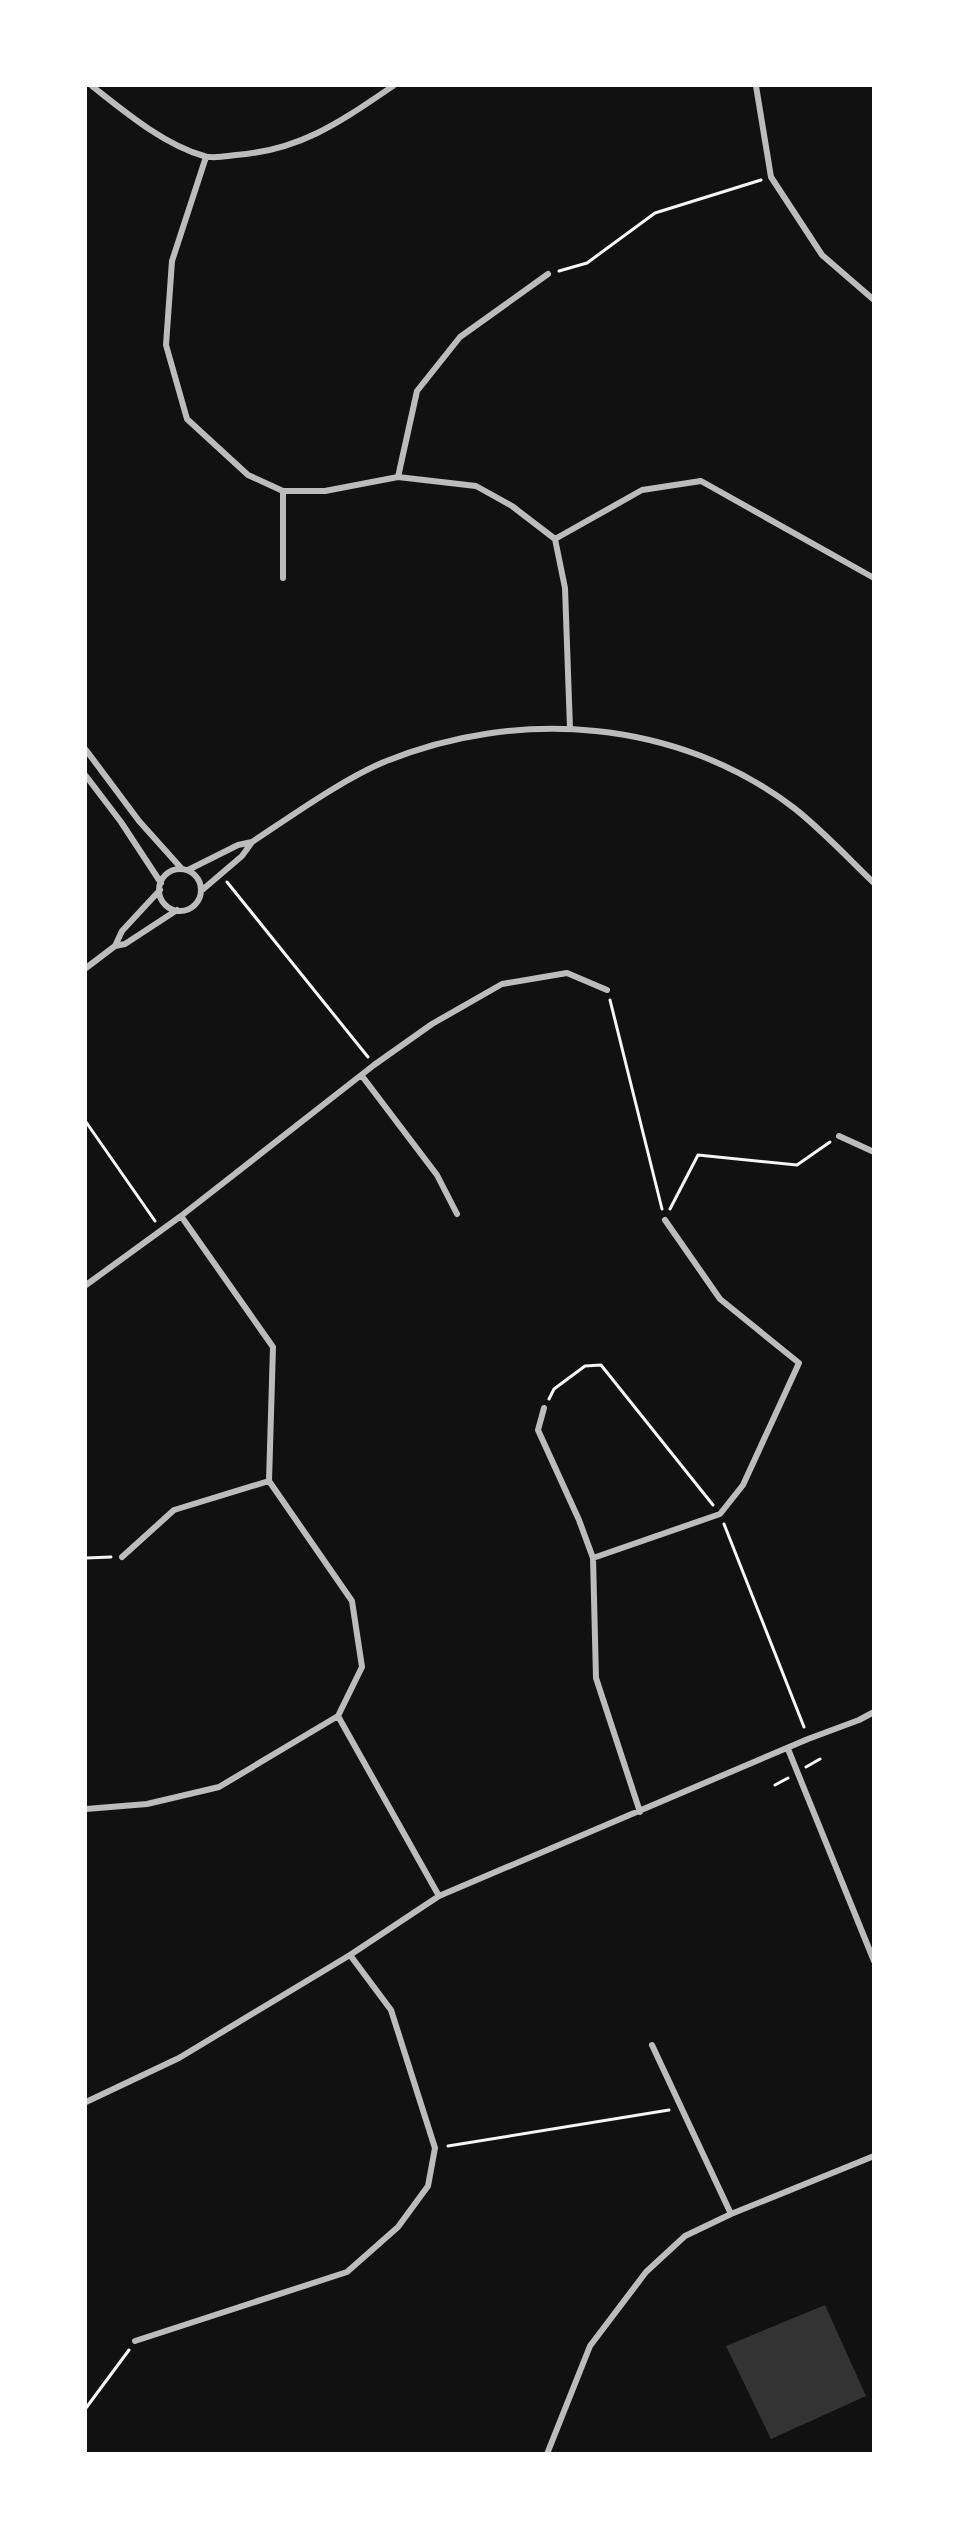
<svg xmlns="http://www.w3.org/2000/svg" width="959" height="2539" font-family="'Nunito Sans',sans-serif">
	<rect width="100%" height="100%" fill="#111"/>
	<path fill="#333" d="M 825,2305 L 866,2396 L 771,2439 L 726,2346 Z"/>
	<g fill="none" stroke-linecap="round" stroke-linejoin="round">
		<path stroke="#f5f5f5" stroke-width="3" d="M 559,271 L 587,263 L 655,213 L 761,180
			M 227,882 L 368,1057
			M 610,1000 L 662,1209
			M 86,1122 L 155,1221
			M 670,1209 L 698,1155 L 797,1165 L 830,1142
			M 549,1399 L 554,1389 L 585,1366 L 601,1365 L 713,1505
			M 724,1524 L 804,1727
			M 86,1558 L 111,1557
			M 806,1767 L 820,1759
			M 775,1785 L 788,1778
			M 448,2146 L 669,2110
			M 86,2408 L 129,2350"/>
		<path stroke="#bcbcbc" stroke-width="6" d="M 92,86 C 125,112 163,144 204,156 C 213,159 227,156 236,155 C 301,150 340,122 393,86
			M 756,86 L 771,177 L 822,255 L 874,300
			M 206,157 L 172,261 L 166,345 L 187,419 L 248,475 L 283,491 L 325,491 L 398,477 L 476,486 L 512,506 L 555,539 L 565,588 L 570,729
			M 398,477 L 417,391 L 460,337 L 548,274
			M 283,491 L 283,578
			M 555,539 L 642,490 L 701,481 L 874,578
			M 86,750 L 139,821 L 182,869
			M 86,776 L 121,822 L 161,883
			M159 890a21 21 0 1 1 42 0a21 21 0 1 1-42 0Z
			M 188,870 L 238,845 L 252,842
			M 201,891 L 242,856 L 252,842 C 290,817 343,779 384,762 C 518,707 678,719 794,808 C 822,830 848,858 874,883
			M 115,946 L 122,931 L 160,890
			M 86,968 L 115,946 L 125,944 L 177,910
			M 362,1076 L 437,1175 L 457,1214
			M 839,1136 L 874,1152
			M 181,1216 L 273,1347 L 269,1481 L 352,1601 L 362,1667 L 338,1716 L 439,1896
			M 86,1285 L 181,1216 L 374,1065 L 432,1024 L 502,984 L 567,973 L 607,990
			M 544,1408 L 538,1430 L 579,1520 L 593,1558 L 596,1678 L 640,1812
			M 122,1557 L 174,1510 L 269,1481
			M 593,1558 L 720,1514 L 743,1485 L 799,1363 L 720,1299 L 665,1220
			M 788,1749 L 874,1961
			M 86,1809 L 147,1804 L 219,1787 L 338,1716
			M 652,2045 L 731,2214
			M 86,2102 L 179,2058 L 350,1955 L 439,1896 L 808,1739 L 859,1720 L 874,1712
			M 135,2341 L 347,2272 L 398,2227 L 428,2186 L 435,2148 L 391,2010 L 350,1955
			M 547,2454 L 590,2346 L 646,2272 L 685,2236 L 731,2214 L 874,2156"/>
	</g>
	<rect width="959" height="2539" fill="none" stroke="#ffffff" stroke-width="174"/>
</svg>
